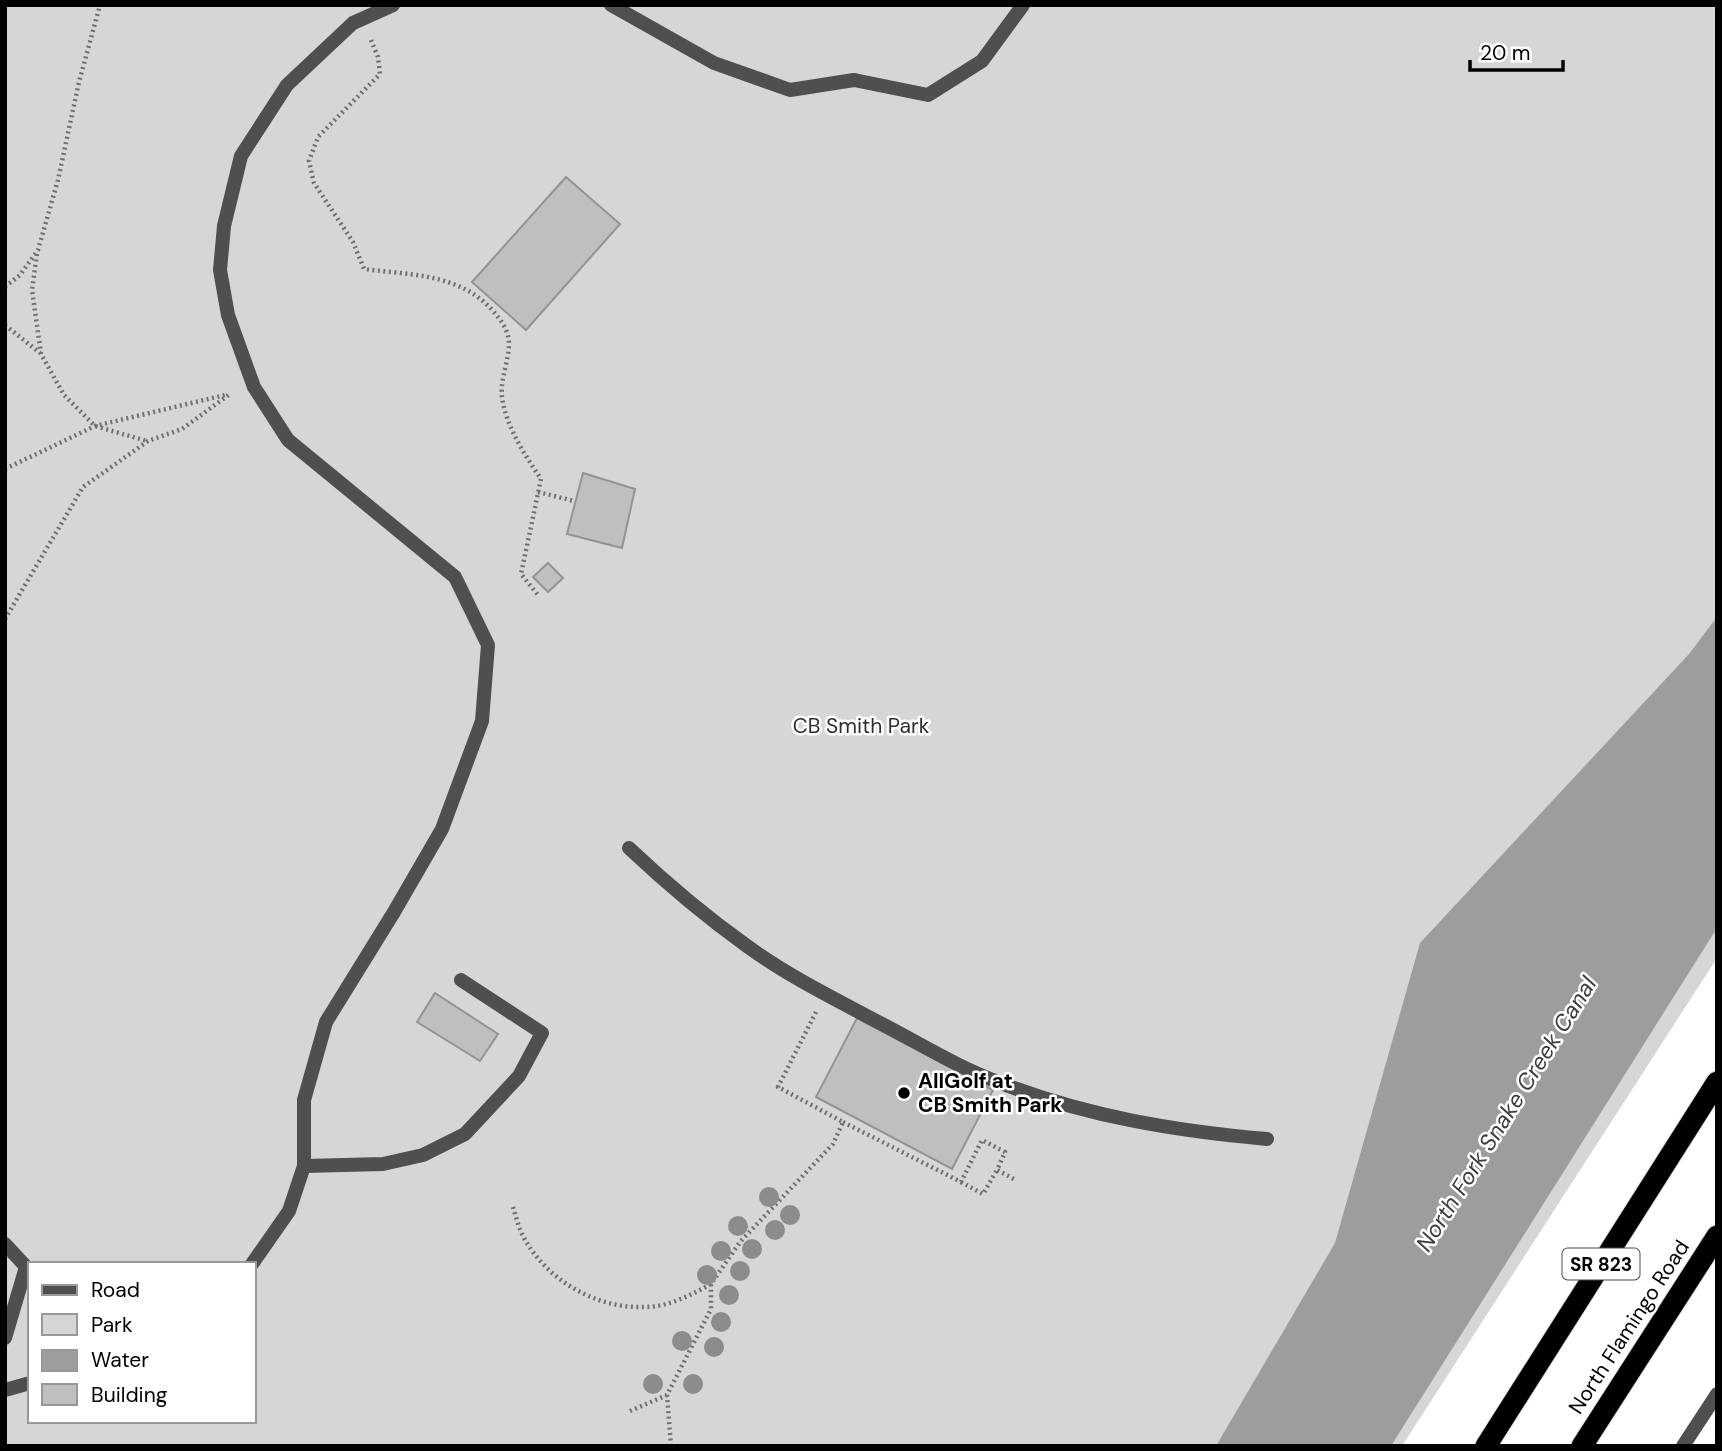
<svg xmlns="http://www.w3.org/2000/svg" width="1722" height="1451" font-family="'DM Sans',sans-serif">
	<rect width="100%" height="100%" fill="#fff"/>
	<path fill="#d6d6d6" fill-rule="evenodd" d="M 5,5 L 1717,5 L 1717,958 L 1402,1446 L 5,1446 ZM 30,1264 L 254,1264 L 254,1421 L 30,1421 Z"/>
	<path fill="#9d9d9d" d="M 1717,617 L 1717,928 L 1391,1446 L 1216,1446 L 1335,1243 L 1420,943 L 1689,654 Z"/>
	<path fill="#bfbfbf" stroke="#939393" stroke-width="2" d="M 566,177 L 620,224 L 526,330 L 472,282 Z
		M 583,473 L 635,489 L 622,548 L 567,534 Z
		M 548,563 L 563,578 L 548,592 L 533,577 Z
		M 435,993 L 498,1034 L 480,1061 L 417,1022 Z
		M 857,1018 L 993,1090 L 952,1169 L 816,1097 Z"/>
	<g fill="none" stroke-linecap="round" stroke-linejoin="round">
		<defs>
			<path id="highway" d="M 1486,1446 L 1717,1082
				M 1582,1446 L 1717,1236"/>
		</defs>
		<use href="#highway" stroke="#dbdbdb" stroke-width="23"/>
		<path stroke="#717171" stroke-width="4.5" stroke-dasharray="2 3.5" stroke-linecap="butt" d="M 371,40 L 378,57 L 380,74 L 318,137 L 309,161 L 314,183 L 353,242 L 364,269 C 409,275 460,273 493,311 C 501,320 509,331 509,344 C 509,361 500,379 502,397 C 506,427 525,455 541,479 L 521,574 L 538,595
			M 37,254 L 32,290 L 41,354 L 64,395 L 95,426 L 147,441
			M 5,287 L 20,275 L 38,250 L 58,180 L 79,82 L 100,5
			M 5,325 L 40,353
			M 5,469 L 95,426 L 225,395
			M 538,492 L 574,501
			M 5,619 L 83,487 L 148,441 L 182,429 L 230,394
			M 843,1122 L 961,1182 L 982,1140 L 1005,1152 L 997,1170 L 1014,1179
			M 961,1182 L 983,1194 L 997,1170
			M 513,1207 C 516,1217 519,1229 524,1238 C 547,1280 596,1309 645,1307 C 668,1307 691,1295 711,1284
			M 630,1411 L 667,1395
			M 671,1446 L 667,1395 L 711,1309 L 711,1284 L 740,1242 L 833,1144 L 843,1122 L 778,1087 L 816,1012"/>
		<path stroke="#4f4f4f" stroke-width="14" d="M 854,80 L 928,95 L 982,61 L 1023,5
			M 629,848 C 666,883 705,916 747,946 C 788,976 835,999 880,1023 C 919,1043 957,1067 998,1082 C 1085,1116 1175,1131 1267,1139
			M 304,1166 L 383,1164 L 423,1155 L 465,1134 L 519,1076 L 542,1033 L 461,980
			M 5,1244 L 30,1271
			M 5,1338 L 26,1267"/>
		<path stroke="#4f4f4f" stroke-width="14" d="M 611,5 L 714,63 L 790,90 L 854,80
			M 252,1264 L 289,1211 L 304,1166 L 304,1100 L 326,1022 L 394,912 L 442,829 L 482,721 L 488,645 L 455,577 L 288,440 L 254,387 L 228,315 L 220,270 L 224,226 L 241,156 L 287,85 L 353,23 L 393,5
			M 5,1390 L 30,1383
			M 1683,1446 L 1717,1394"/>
		<use href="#highway" stroke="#000" stroke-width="21"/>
	</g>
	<g fill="#8c8c8c">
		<circle cx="769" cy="1197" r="10"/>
		<circle cx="790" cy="1215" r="10"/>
		<circle cx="738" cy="1226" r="10"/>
		<circle cx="775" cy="1230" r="10"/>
		<circle cx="752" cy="1249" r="10"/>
		<circle cx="721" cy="1251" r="10"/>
		<circle cx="740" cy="1271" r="10"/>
		<circle cx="707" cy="1275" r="10"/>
		<circle cx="729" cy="1295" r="10"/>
		<circle cx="721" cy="1322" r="10"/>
		<circle cx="682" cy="1341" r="10"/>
		<circle cx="714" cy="1347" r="10"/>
		<circle cx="653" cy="1384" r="10"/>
		<circle cx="693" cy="1384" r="10"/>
	</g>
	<circle fill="#000" stroke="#fff" stroke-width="2.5" cx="904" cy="1093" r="7"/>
	<g text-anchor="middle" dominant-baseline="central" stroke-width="5" stroke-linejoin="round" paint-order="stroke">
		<rect fill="#fff" stroke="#4c4c4c" stroke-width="2" x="1562.5" y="1248.5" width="77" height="31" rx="5"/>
		<g font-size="19" font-weight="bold" fill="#000">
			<text x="1601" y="1264">SR 823</text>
		</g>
		<g font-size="21" fill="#2d2d2d" stroke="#fff">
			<text x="861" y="726">CB Smith Park</text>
		</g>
		<g font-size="21" font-weight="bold" fill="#000" stroke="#fff" text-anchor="start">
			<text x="918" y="1081">AllGolf at<tspan x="918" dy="24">CB Smith Park</tspan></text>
		</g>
		<g font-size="21" fill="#000" stroke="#fff">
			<text transform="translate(1629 1327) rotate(-57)">North Flamingo Road</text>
		</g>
		<g font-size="23" font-style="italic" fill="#3e3e3e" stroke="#fff">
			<text transform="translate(1506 1114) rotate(-58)">North Fork Snake Creek Canal</text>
		</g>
	</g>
	<rect width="1722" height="1451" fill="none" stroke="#000000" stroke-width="14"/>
	<rect x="28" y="1262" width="228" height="161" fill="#ffffff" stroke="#999999" stroke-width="2"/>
	<rect x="42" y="1285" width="35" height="10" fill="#4f4f4f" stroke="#999999" stroke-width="2"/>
	<text x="91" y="1297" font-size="21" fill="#000000">Road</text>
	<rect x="42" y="1314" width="35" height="21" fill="#d6d6d6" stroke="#999999" stroke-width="2"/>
	<text x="91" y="1332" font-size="21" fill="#000000">Park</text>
	<rect x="42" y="1350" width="35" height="21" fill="#9d9d9d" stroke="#999999" stroke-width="2"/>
	<text x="91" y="1367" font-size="21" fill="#000000">Water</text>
	<rect x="42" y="1384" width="35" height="21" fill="#bfbfbf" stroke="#999999" stroke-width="2"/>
	<text x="91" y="1402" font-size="21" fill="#000000">Building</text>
	<path d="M1470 60v10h93v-10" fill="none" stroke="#000000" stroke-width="3.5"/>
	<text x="1480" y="60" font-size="21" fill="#000000" stroke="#ffffff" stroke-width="5" paint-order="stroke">20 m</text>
</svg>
